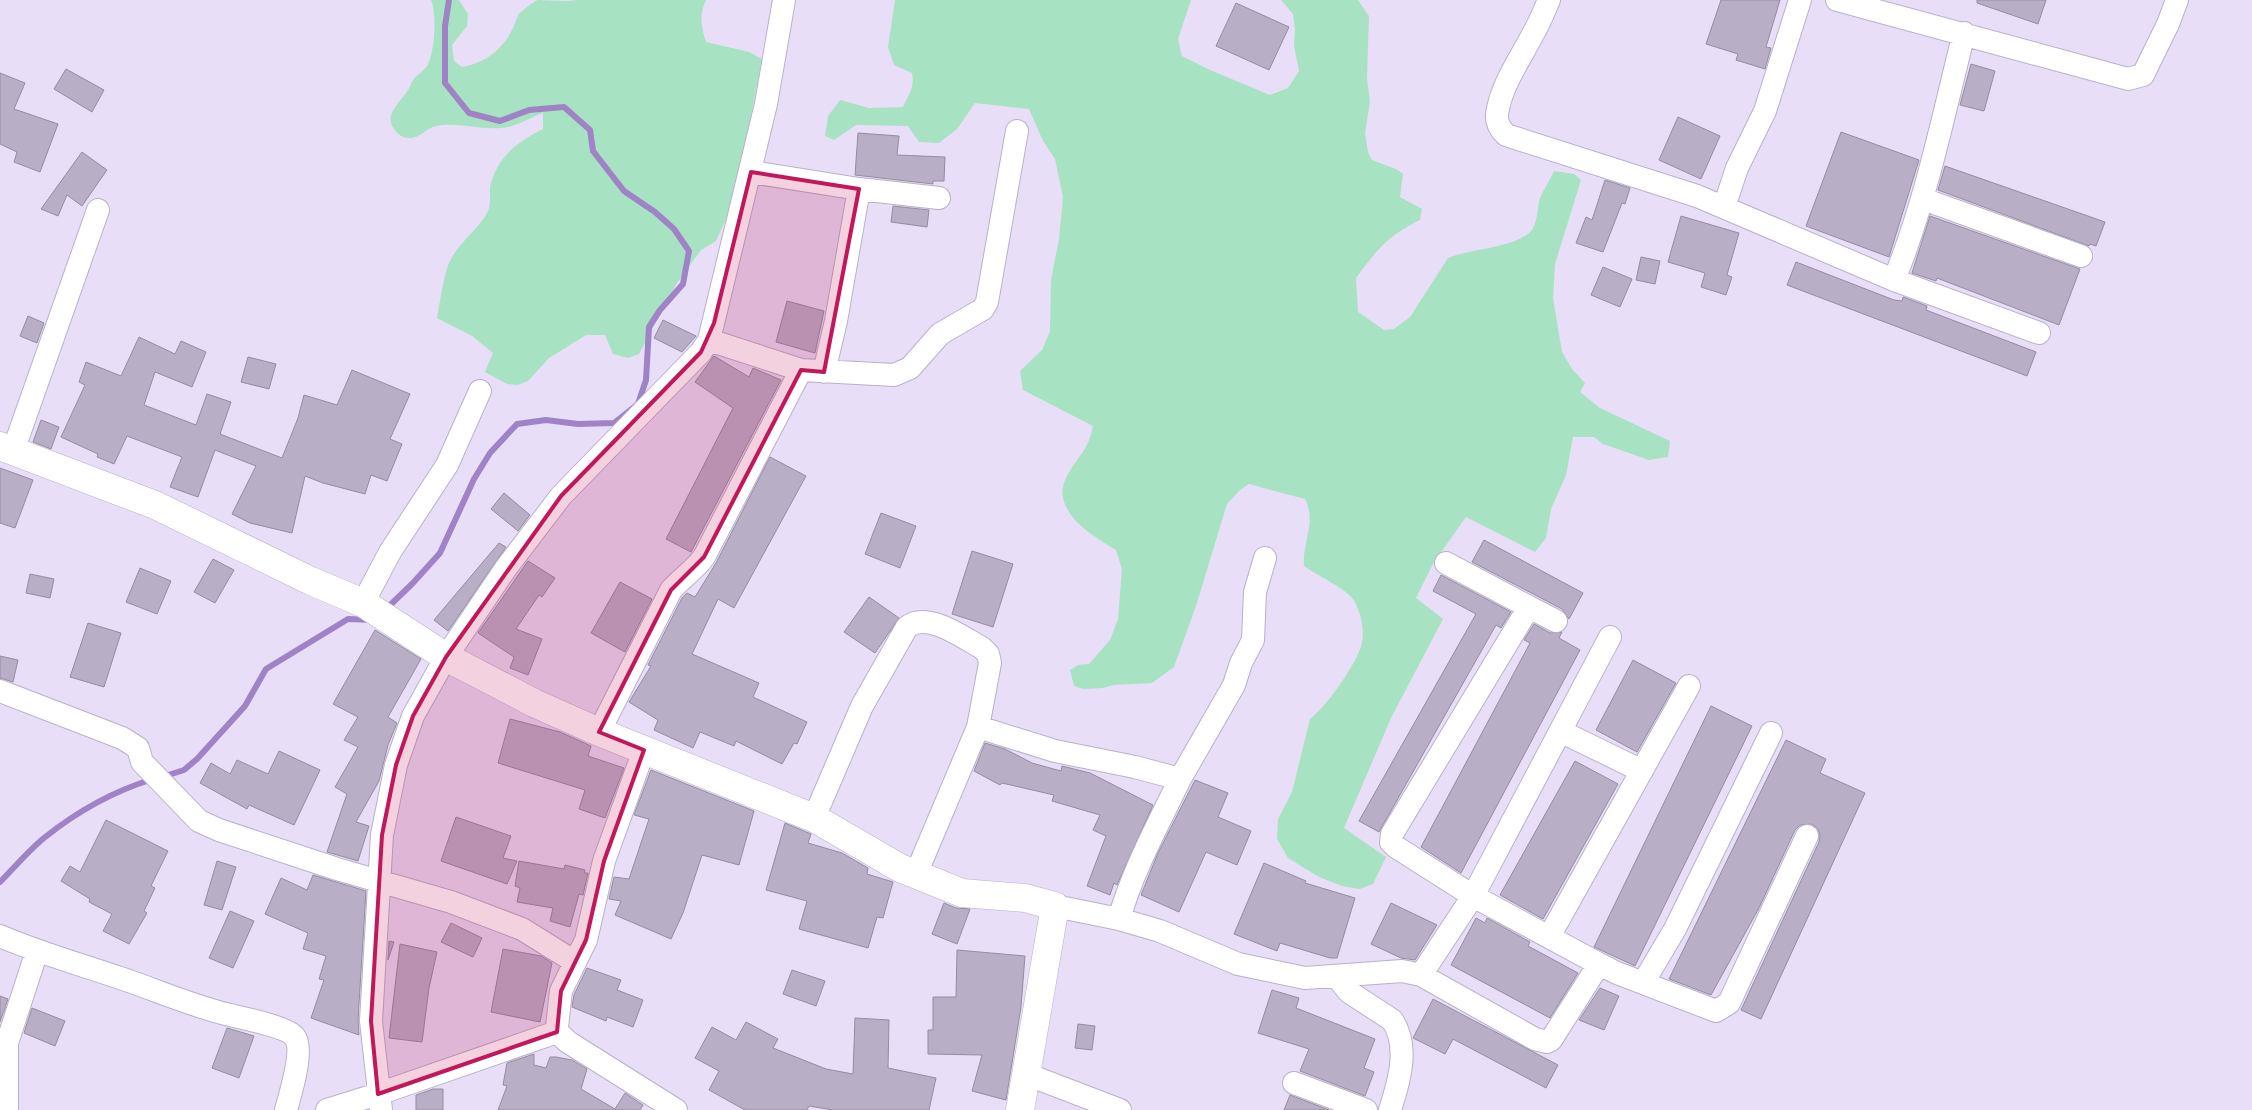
<svg xmlns="http://www.w3.org/2000/svg" width="2252" height="1110" font-family="'Noto Sans',sans-serif">
	<rect width="100%" height="100%" fill="#e8def7"/>
	<path fill="#a7e3c2" d="M 431,0 L 459,0 L 468,14 L 467,26 L 452,45 L 454,61 L 462,67 C 483,64 501,51 511,32 C 514,27 516,19 519,14 C 523,10 533,2 538,0 C 550,0 564,2 577,0 L 706,0 C 699,15 701,27 706,42 L 749,52 L 762,59 L 742,161 L 730,210 L 716,241 L 701,250 L 677,283 L 639,354 L 628,358 L 613,354 L 605,335 L 586,335 L 549,358 L 528,381 L 518,385 L 507,384 L 485,372 L 493,353 L 472,336 L 437,318 C 440,303 444,272 450,261 C 459,242 477,231 487,213 C 493,202 488,193 491,183 C 499,155 519,141 543,129 L 543,113 C 529,118 516,127 501,128 C 479,130 458,122 436,126 C 426,128 421,138 410,138 C 403,138 398,135 394,129 C 383,114 401,102 408,90 C 410,87 411,83 413,80 C 417,74 425,71 428,64 C 435,49 437,14 431,0 Z
		M 895,0 L 1191,0 L 1178,39 L 1182,56 L 1210,70 L 1270,95 L 1288,88 L 1299,71 L 1294,46 L 1295,30 L 1293,14 L 1281,0 L 1358,0 L 1369,16 L 1367,78 L 1370,102 L 1365,133 L 1368,152 L 1372,160 L 1396,169 L 1403,174 L 1400,197 L 1422,209 L 1420,220 C 1387,236 1377,250 1356,278 L 1358,312 L 1384,330 L 1394,329 L 1410,317 L 1448,258 C 1467,249 1522,248 1533,228 C 1538,219 1537,208 1540,198 C 1544,189 1550,180 1554,171 L 1574,174 L 1581,180 L 1555,264 L 1553,298 L 1562,352 L 1572,369 L 1585,383 L 1580,392 L 1600,408 L 1670,441 L 1668,457 L 1649,460 L 1603,444 L 1594,437 L 1573,437 L 1566,475 L 1551,509 L 1546,538 L 1535,552 L 1466,517 L 1434,562 L 1416,598 L 1443,619 L 1391,718 L 1344,828 L 1386,857 L 1373,884 L 1360,889 L 1342,886 L 1319,877 L 1288,858 L 1277,839 L 1278,819 L 1292,792 L 1310,719 C 1326,707 1358,662 1362,643 C 1365,630 1360,608 1352,598 C 1344,588 1317,575 1304,566 C 1302,542 1317,522 1305,499 L 1249,484 L 1240,490 L 1227,504 L 1196,606 L 1174,667 L 1152,683 L 1114,685 L 1103,688 L 1083,689 L 1074,686 L 1070,670 L 1078,665 L 1089,664 L 1110,640 L 1118,619 L 1122,569 L 1116,550 C 1091,535 1047,509 1068,474 C 1080,454 1088,450 1093,426 L 1023,390 L 1020,371 L 1042,350 L 1050,331 L 1051,280 L 1059,239 L 1063,197 L 1055,159 L 1043,141 L 1029,109 L 975,103 L 957,129 L 939,143 L 919,142 L 908,126 L 856,125 L 834,140 L 825,136 L 828,116 L 840,100 L 869,108 L 903,107 C 909,94 915,87 912,73 L 894,65 L 888,47 Z"/>
	<g fill="none" stroke-linecap="round" stroke-linejoin="round">
		<path stroke="#a083c6" stroke-width="6" d="M 386,609 L 412,584 L 440,553 L 474,479 L 490,453 L 517,424 L 546,420 L 578,424 L 614,423 L 638,404 L 646,380 L 649,327 L 660,310 L 683,284 L 689,251 L 674,229 L 655,212 L 624,191 L 593,151 L 590,130 L 564,107 L 529,110 L 500,121 L 469,113 L 445,83 L 445,26 L 449,0
			M 162,777 L 184,770 L 197,759 L 245,706 L 266,669 L 348,619 L 373,620
			M 0,882 C 14,868 28,851 44,838 C 75,813 114,791 153,779"/>
	</g>
	<path fill="#b8afc7" stroke="#958ba2" d="M 1721,0 L 1780,0 L 1766,47 L 1771,48 L 1765,69 L 1736,60 L 1738,54 L 1706,44 Z
		M 1977,0 L 2046,0 L 2038,24 L 1977,3 Z
		M 1236,3 L 1289,27 L 1269,70 L 1216,46 Z
		M 1971,64 L 1995,71 L 1984,111 L 1960,105 Z
		M 66,69 L 104,90 L 92,112 L 54,89 Z
		M 0,73 L 25,83 L 14,109 L 58,124 L 40,172 L 14,162 L 17,152 L 0,144 Z
		M 1678,117 L 1720,136 L 1701,179 L 1659,160 Z
		M 1841,132 L 1919,160 L 1889,257 L 1806,226 Z
		M 858,133 L 899,136 L 897,155 L 945,157 L 944,181 L 933,181 L 933,184 L 855,175 Z
		M 82,152 L 107,170 L 82,206 L 67,195 L 58,216 L 41,209 Z
		M 1945,166 L 2105,222 L 2096,246 L 2090,244 L 2089,246 L 1938,190 Z
		M 1605,180 L 1630,188 L 1625,204 L 1622,203 L 1603,252 L 1576,243 L 1586,217 L 1592,220 Z
		M 893,206 L 929,210 L 927,227 L 891,222 Z
		M 1681,216 L 1739,233 L 1727,275 L 1732,277 L 1726,295 L 1701,287 L 1705,273 L 1668,262 Z
		M 1930,216 L 2080,269 L 2059,325 L 1937,278 L 1936,281 L 1912,273 Z
		M 1641,257 L 1660,261 L 1655,284 L 1636,280 Z
		M 1796,262 L 1894,300 L 1902,301 L 1903,297 L 1927,306 L 1926,310 L 2036,352 L 2027,376 L 1787,285 Z
		M 1603,267 L 1632,279 L 1620,307 L 1591,295 Z
		M 787,301 L 824,311 L 815,353 L 776,342 Z
		M 28,316 L 44,323 L 37,343 L 20,336 Z
		M 663,320 L 696,336 L 682,352 L 654,338 Z
		M 139,337 L 175,354 L 181,341 L 206,352 L 192,387 L 155,372 L 144,405 L 196,425 L 207,394 L 231,402 L 220,434 L 282,458 L 298,418 L 304,395 L 337,405 L 352,370 L 410,394 L 390,439 L 402,444 L 387,481 L 371,475 L 365,494 L 323,483 L 305,476 L 292,533 L 250,523 L 232,514 L 256,466 L 215,450 L 198,497 L 170,487 L 182,457 L 127,436 L 114,464 L 97,457 L 98,454 L 61,437 L 85,385 L 79,382 L 86,362 L 121,376 Z
		M 714,356 L 749,377 L 753,368 L 781,380 L 691,552 L 666,539 L 733,408 L 695,382 Z
		M 248,357 L 276,364 L 269,389 L 241,382 Z
		M 41,420 L 59,427 L 51,449 L 33,442 Z
		M 770,457 L 806,476 L 734,608 L 718,599 L 692,654 L 759,683 L 753,697 L 807,722 L 797,744 L 794,743 L 782,764 L 736,741 L 734,746 L 700,732 L 693,748 L 654,730 L 658,720 L 629,702 L 651,666 L 648,665 L 682,598 L 687,593 L 695,597 L 716,563 Z
		M 0,468 L 33,480 L 15,528 L 0,523 Z
		M 504,493 L 530,515 L 518,531 L 491,509 Z
		M 881,513 L 916,526 L 900,568 L 865,554 Z
		M 1484,540 L 1583,593 L 1569,619 L 1562,609 L 1472,562 Z
		M 499,543 L 506,547 L 448,631 L 434,620 Z
		M 972,551 L 1013,564 L 993,627 L 952,614 Z
		M 213,559 L 234,570 L 215,603 L 194,592 Z
		M 528,561 L 555,578 L 542,597 L 539,595 L 516,629 L 542,639 L 528,675 L 510,668 L 514,657 L 478,633 Z
		M 140,568 L 171,581 L 157,614 L 126,602 Z
		M 30,574 L 54,579 L 50,598 L 26,593 Z
		M 1441,575 L 1511,612 L 1501,628 L 1496,625 L 1379,832 L 1359,821 L 1476,614 L 1433,591 Z
		M 620,582 L 652,599 L 625,652 L 591,633 Z
		M 869,597 L 899,618 L 875,653 L 844,632 Z
		M 88,623 L 121,633 L 104,687 L 70,677 Z
		M 1534,624 L 1550,633 L 1562,632 L 1559,638 L 1580,650 L 1461,873 L 1421,847 L 1530,643 L 1524,640 Z
		M 375,630 L 421,659 L 388,717 L 397,723 L 388,745 L 379,781 L 356,822 L 369,826 L 358,861 L 327,852 L 347,794 L 335,787 L 358,747 L 344,740 L 358,717 L 333,704 Z
		M 0,656 L 18,660 L 13,682 L 0,678 Z
		M 1633,660 L 1676,683 L 1637,752 L 1596,730 Z
		M 1711,706 L 1752,726 L 1635,966 L 1594,947 Z
		M 510,719 L 560,732 L 591,746 L 588,756 L 624,768 L 605,818 L 579,809 L 585,790 L 498,763 Z
		M 1786,740 L 1826,759 L 1820,773 L 1865,793 L 1761,1019 L 1741,1010 L 1819,842 L 1820,835 L 1818,829 L 1812,824 L 1800,825 L 1795,830 L 1759,908 L 1711,995 L 1669,979 Z
		M 985,743 L 1005,749 L 1032,763 L 1061,771 L 1062,766 L 1090,773 L 1153,805 L 1117,885 L 1114,883 L 1110,895 L 1087,886 L 1106,836 L 1093,830 L 1100,815 L 1052,801 L 1054,795 L 1002,783 L 1000,785 L 974,771 Z
		M 279,751 L 320,770 L 294,825 L 249,805 L 247,809 L 200,783 L 211,763 L 230,774 L 237,760 L 268,774 Z
		M 1575,761 L 1618,784 L 1543,919 L 1500,895 Z
		M 651,770 L 754,811 L 739,865 L 702,855 L 683,913 L 671,939 L 615,915 L 621,901 L 609,899 L 614,877 L 629,879 L 649,819 L 634,815 Z
		M 1195,780 L 1228,793 L 1218,817 L 1251,831 L 1237,865 L 1206,852 L 1179,912 L 1141,895 L 1158,853 Z
		M 456,817 L 511,836 L 503,858 L 517,861 L 507,884 L 441,861 Z
		M 106,820 L 168,851 L 151,886 L 155,888 L 144,911 L 147,913 L 129,944 L 103,931 L 112,914 L 89,902 L 90,899 L 61,881 L 70,866 L 80,872 Z
		M 785,823 L 811,834 L 808,843 L 842,853 L 868,868 L 867,874 L 893,882 L 883,918 L 877,917 L 868,948 L 799,929 L 807,901 L 766,890 Z
		M 217,861 L 236,867 L 222,910 L 204,905 Z
		M 519,861 L 564,869 L 565,865 L 585,870 L 584,873 L 588,873 L 583,895 L 579,894 L 570,927 L 550,921 L 553,908 L 517,902 L 520,888 L 515,886 Z
		M 1264,863 L 1306,881 L 1305,883 L 1355,898 L 1337,958 L 1330,958 L 1280,943 L 1277,951 L 1234,934 Z
		M 313,875 L 366,891 L 358,1020 L 359,1035 L 311,1018 L 324,980 L 319,979 L 326,956 L 303,949 L 308,933 L 265,914 L 281,878 L 307,890 Z
		M 944,903 L 956,908 L 970,909 L 957,944 L 932,934 Z
		M 1391,903 L 1437,925 L 1415,960 L 1401,958 L 1371,944 Z
		M 230,911 L 254,921 L 233,968 L 209,958 Z
		M 1476,918 L 1485,923 L 1487,918 L 1530,942 L 1528,946 L 1578,973 L 1550,1018 L 1451,965 Z
		M 451,923 L 482,938 L 473,957 L 441,942 Z
		M 389,941 L 394,942 L 388,960 Z
		M 400,944 L 437,952 L 429,988 L 422,1042 L 389,1038 Z
		M 503,949 L 541,956 L 552,963 L 540,1022 L 491,1012 Z
		M 957,950 L 1025,956 L 1021,1007 L 1006,1100 L 972,1091 L 982,1055 L 928,1054 L 928,1030 L 933,1030 L 933,997 L 956,997 Z
		M 587,968 L 621,980 L 617,990 L 643,1000 L 633,1027 L 607,1017 L 606,1021 L 572,1007 L 574,995 Z
		M 792,970 L 825,981 L 816,1006 L 783,994 Z
		M 1600,988 L 1619,996 L 1604,1030 L 1579,1020 Z
		M 1272,990 L 1299,998 L 1296,1008 L 1375,1039 L 1364,1068 L 1374,1072 L 1365,1096 L 1300,1071 L 1309,1049 L 1258,1033 Z
		M 0,996 L 8,999 L 0,1022 Z
		M 1433,999 L 1558,1065 L 1546,1088 L 1453,1039 L 1445,1054 L 1413,1038 Z
		M 32,1008 L 65,1021 L 55,1046 L 24,1033 Z
		M 855,1018 L 889,1020 L 888,1068 L 936,1078 L 929,1110 L 833,1110 L 809,1106 L 807,1110 L 745,1110 L 709,1090 L 719,1071 L 695,1058 L 712,1027 L 736,1040 L 746,1022 L 778,1039 L 773,1048 L 826,1069 L 853,1074 Z
		M 1078,1024 L 1095,1026 L 1092,1050 L 1075,1048 Z
		M 227,1028 L 254,1036 L 239,1078 L 212,1068 Z
		M 534,1054 L 534,1065 L 546,1068 L 550,1057 L 556,1057 L 572,1060 L 587,1069 L 581,1089 L 615,1109 L 625,1093 L 643,1105 L 640,1110 L 498,1110 L 507,1086 L 503,1085 L 507,1063 Z
		M 433,1089 L 443,1089 L 443,1110 L 416,1110 L 416,1095 Z
		M 1290,1095 L 1329,1110 L 1284,1110 Z"/>
	<g fill="none" stroke-linecap="round" stroke-linejoin="round">
		<defs>
			<path id="minor" d="M 1549,0 C 1544,11 1540,22 1534,32 C 1521,58 1501,85 1497,114 C 1496,123 1500,129 1506,135 L 1697,196 L 1894,280 L 2039,333
				M 1837,0 L 2128,79 L 2143,75 L 2168,24 L 2177,0
				M 751,172 L 859,189 L 939,198
				M 1923,199 L 2081,256
				M 1724,207 L 1737,168 L 1765,111 L 1800,0
				M 1894,280 C 1926,201 1943,117 1964,33
				M 709,340 L 801,370 L 894,375 L 910,368 L 940,334 L 983,309 L 987,302 L 1017,131
				M 824,372 L 836,321 L 859,189
				M 13,451 L 98,210
				M 1446,563 L 1529,607 L 1392,834 L 1391,842 L 1396,847 L 1473,896 L 1599,964 L 1617,973 L 1716,1011 L 1729,1003 L 1807,836
				M 363,603 L 390,552 L 447,465 L 480,391
				M 1529,607 L 1556,621
				M 0,691 L 122,738 L 138,748 L 142,762 L 199,821 L 219,830 L 337,869 L 451,902 L 522,929 L 575,962
				M 978,727 L 1055,751 L 1135,767 L 1180,779 C 1158,825 1133,870 1119,919
				M 1560,731 L 1642,771
				M 599,732 L 671,590 C 682,578 694,570 704,557 L 801,370
				M 644,750 L 604,861 L 586,940 L 561,991 L 557,1027 L 557,1032 L 568,1042 L 676,1110
				M 1180,779 L 1234,685 L 1241,663 L 1253,640 L 1255,592 L 1265,558
				M 814,818 L 862,706 L 907,627 C 927,611 962,637 982,648 L 988,654 L 990,663 L 978,727 L 916,874
				M 1055,906 L 1119,919 L 1160,931 L 1238,964 L 1305,978 L 1402,971 L 1421,975 L 1473,896 L 1610,637
				M 0,936 C 42,954 86,966 129,981 C 163,993 195,1007 230,1015 C 243,1018 286,1027 294,1036 C 305,1048 290,1095 286,1110
				M 1549,937 L 1689,686
				M 1421,975 L 1535,1039 L 1547,1042 L 1551,1040 L 1599,964
				M 1336,976 L 1349,992 L 1392,1020 C 1410,1046 1399,1082 1390,1110
				M 1643,983 L 1675,929 L 1771,733
				M 1026,1074 L 1120,1110
				M 1294,1083 L 1366,1110
				M 7,1110 L 7,1043 L 37,951
				M 327,1110 L 378,1094 L 557,1032
				M 381,1110 L 371,1021 L 382,835 L 396,765 L 413,716 L 446,657 L 506,568 L 561,496 L 701,352 L 709,340 L 766,104 L 784,0"/>
			<path id="tertiary" d="M 0,446 L 155,505 L 311,581 L 363,603 L 446,657 L 534,703 L 599,732 L 814,818 L 900,868 L 962,893 L 1025,898 L 1055,906 L 1020,1110"/>
		</defs>
		<use href="#minor" stroke="#bab0c8" stroke-width="24"/>
		<use href="#tertiary" stroke="#bab0c8" stroke-width="29"/>
		<use href="#minor" stroke="#fff" stroke-width="22"/>
		<use href="#tertiary" stroke="#fff" stroke-width="28"/>
	</g>
	<path fill="#c2185b" fill-opacity="0.2" stroke="#c2185b" stroke-width="4" stroke-linejoin="round" d="M 751,172 L 859,189 L 824,372 L 801,370 L 704,557 L 671,590 L 599,732 L 644,750 L 604,861 L 586,940 L 561,991 L 557,1032 L 378,1094 L 371,1021 L 382,835 L 396,765 L 413,716 L 446,657 L 561,496 L 701,352 L 714,323 Z"/>
</svg>
